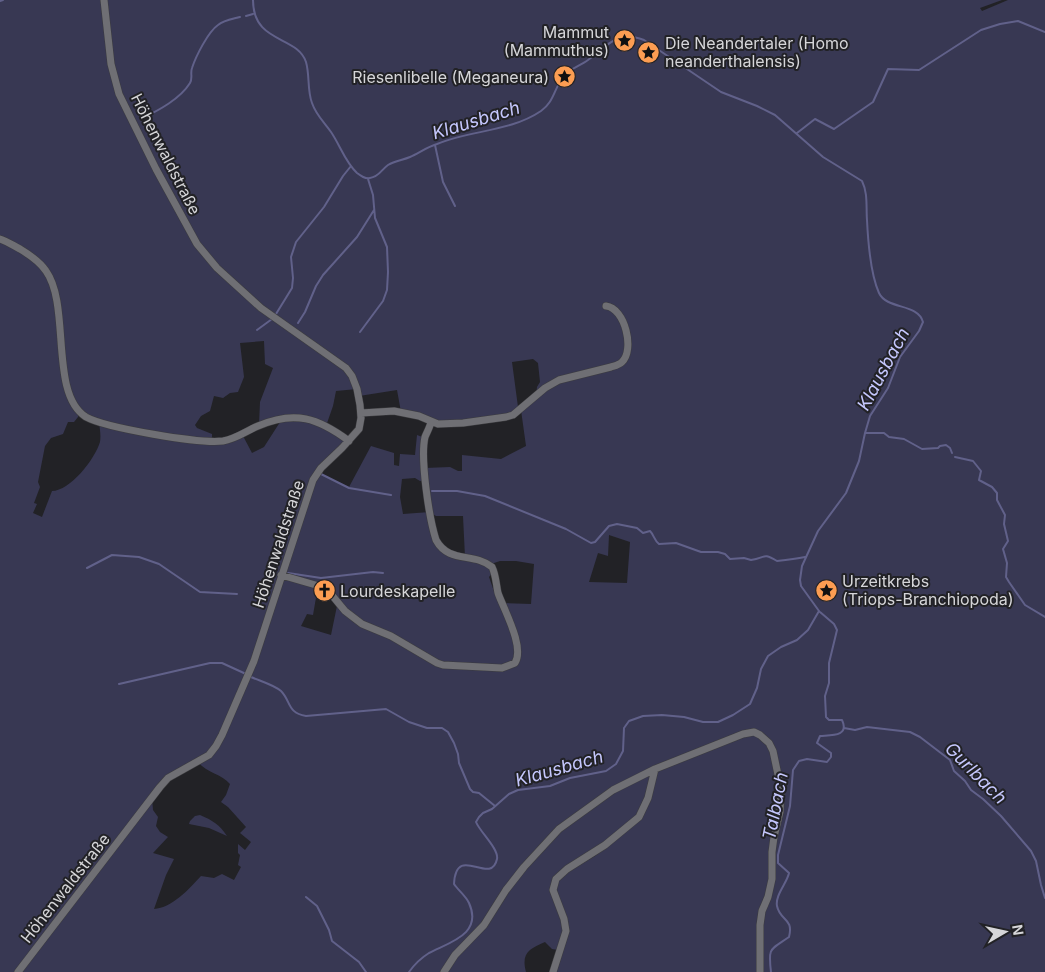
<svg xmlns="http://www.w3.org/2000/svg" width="1045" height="972" font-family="Inter,sans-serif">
	<rect width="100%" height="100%" fill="#222226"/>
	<path fill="#383853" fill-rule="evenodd" d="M 0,0 L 1002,0 L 980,8 L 982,11 L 1008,0 L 1045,0 L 1045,972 L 763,972 L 763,956 L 759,957 L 758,972 L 556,972 L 568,929 L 567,920 L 555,887 L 560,877 L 595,856 L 637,823 L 648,805 L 657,770 L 744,736 L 736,735 L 653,768 C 651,780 649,794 644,805 C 635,826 602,846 583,857 C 573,862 558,869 553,880 C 547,894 564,914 565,928 C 565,935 561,943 558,950 L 552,949 L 545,942 C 529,949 521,953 526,972 L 0,972 ZM 264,341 L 265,364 L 273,368 L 260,402 L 259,425 L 282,419 L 264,447 L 252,453 L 242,434 L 230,439 L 212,441 L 212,434 L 197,428 L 195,425 L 201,416 L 210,411 L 214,396 L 223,398 L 230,393 L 238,392 L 244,377 L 240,343 ZM 533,359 L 538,363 L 540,382 L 537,387 L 536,396 L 520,409 L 518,407 L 512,362 ZM 357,389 L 359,396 L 397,390 L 401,412 L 420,416 L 438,424 L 463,423 L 506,417 L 513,415 L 521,410 L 526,446 L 501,459 L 462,455 L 462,471 L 458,471 L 450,467 L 425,468 L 424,457 L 425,438 L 417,435 L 415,455 L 400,454 L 399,466 L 394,465 L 394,453 L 371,446 L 349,487 L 318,472 L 349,441 L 326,426 L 333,406 L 336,391 ZM 80,411 L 99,423 C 100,429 101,436 100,442 C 95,459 70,491 52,491 L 42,517 L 33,513 L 37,504 L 34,503 L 40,487 L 38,482 L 45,446 L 51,438 L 63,434 L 68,422 L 74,422 L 78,417 ZM 415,478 L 420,481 L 426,480 L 430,512 L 403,514 L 400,497 L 402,479 ZM 431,513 L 436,516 L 463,516 L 465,557 C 459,556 451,555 446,552 C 434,545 431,524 431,513 ZM 609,535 L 630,542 L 627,583 L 589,582 L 598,553 L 608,556 ZM 500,561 L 516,561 L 534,564 L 531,604 L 503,603 L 497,600 L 489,577 L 494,571 L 491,564 ZM 318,586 L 328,589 L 338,601 L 331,635 L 301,626 L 307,614 L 313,615 ZM 198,762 C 207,773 222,774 230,784 L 226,795 L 221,802 L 228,807 L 246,827 L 240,833 L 251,842 L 245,850 L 238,844 L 238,853 L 240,855 L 238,865 L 241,867 L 234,880 L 222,874 L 214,878 L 201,876 C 189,889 172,908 154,909 L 166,875 L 174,859 L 153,853 L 168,837 L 160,832 L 156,826 L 158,817 L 153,810 L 152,798 L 168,778 Z
		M 200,815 C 212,820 220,825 227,836 L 209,828 L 189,824 L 190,821 L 195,816 Z"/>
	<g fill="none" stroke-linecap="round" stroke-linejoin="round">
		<path stroke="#61618a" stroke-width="2" d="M 253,0 C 253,44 297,35 306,62 C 310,76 307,90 312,103 C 316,115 324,122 331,132 C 340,145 345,162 357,173 C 361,176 365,179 370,178 C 379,177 382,169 388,165 C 395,161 403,160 410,157 C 419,153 427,147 437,144 C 470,130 510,132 541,111 C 554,102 554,89 563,77 C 569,69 580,66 588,60 C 609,45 616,30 644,40 L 721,92 L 757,106 L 775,115 L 823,157 L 862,181 C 868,193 866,207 867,220 C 868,241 870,273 879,293 C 887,310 918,303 923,322 L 919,331 L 900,357 L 888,388 L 870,416 L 865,433 L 859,461 L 846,493 L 818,531 L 802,566 L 800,580 L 801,586 L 819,611 L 808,630 L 797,640 L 781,647 L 768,656 L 761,669 L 757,688 L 750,704 L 733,715 L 718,722 L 703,722 L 684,717 L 662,715 L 643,716 L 629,721 L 624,728 L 623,751 L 616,764 L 606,771 L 570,778 L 550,786 L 518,790 L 509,794 L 492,809 L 483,813 L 479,817 L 476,822 C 480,832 499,849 497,859 C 491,887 456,842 454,884 C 458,890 466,896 469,903 C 483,934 450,942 429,953 C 421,958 414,965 409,972
			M 0,1 L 3,0
			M 246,16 L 253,14
			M 143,118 C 159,110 180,99 190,83 C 193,78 190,73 192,68 C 196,56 208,32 218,25 C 224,20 233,19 240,17
			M 797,133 L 815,119 L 834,129 L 873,102 L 888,69 L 919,70 L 981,30 L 1000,24 L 1018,21 L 1045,32
			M 435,145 L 443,182 L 455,206
			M 276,314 L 292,288 L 293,278 L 291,257 L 296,242 L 324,207 L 343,176 L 351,166
			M 298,323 L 305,312 L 316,286 L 323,275 L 357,237 L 374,210
			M 257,330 L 272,319
			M 360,332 L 383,301 L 387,290 L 388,272 L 387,247 L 375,218 L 373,195 L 368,179
			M 865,433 L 884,433 L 889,437 L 904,439 L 922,449 L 938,448 L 940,446 L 946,445 L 950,448 L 952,453
			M 955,457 L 973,461 L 981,471 L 979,480 L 992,487 L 997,493 L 997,500 L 1005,515 L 1004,524 L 1008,541 L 1003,549 L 1007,563 L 1006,577 L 1009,582 L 1025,605 L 1045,617
			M 321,474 L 349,488 L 391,495
			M 432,491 L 457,491 L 485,496 L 566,529 L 591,543 L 595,542 L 609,526 L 617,524 L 637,528 L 643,533 L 650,531 C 654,535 654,540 659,544 L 676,543 L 701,552 L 718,552 L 725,554 L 730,559 L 744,558 L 751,560 C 766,558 762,552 777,561 C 786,560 795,559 805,557
			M 87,568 L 112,555 L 139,557 L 159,564 L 200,592 L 237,594
			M 288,573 L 321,578 L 373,572 L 383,573
			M 251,677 C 260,681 274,685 281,691 C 291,701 287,713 306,716 L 386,709 L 409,722 L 427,728 L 442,728 L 448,732 L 454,743 L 458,754 L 459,763 L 470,789 L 473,792 L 479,793 L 495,806
			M 119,684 L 210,663 L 222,663 L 246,674
			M 844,728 L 855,730 L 867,727 L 910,732 L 920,737 L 950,760 L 954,771 L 965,781 L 971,790 L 983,799 L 1001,816 L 1031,851 L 1036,861 L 1041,885 L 1045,898
			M 306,897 L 317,906 L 329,930 L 332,941 L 359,962 L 366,972
			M 771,972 C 768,947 770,950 789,937 C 794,918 780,921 777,906 C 775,895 787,883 789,873 L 778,863 L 778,855 L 790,806 L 793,770 L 799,761 L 807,759 L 827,762 L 831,757 L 831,753 L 817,743 L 820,736 C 830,735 850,737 842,720 L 829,720 L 826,717 L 825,696 L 829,683 L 829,663 L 837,630 L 834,624 L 820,612"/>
		<defs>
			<path id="minor" d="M 0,239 C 7,241 14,246 20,249 C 30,255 40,262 46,271 C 71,306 49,394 86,417 C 106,428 200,444 223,441 C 236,439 246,431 258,426 C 295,410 318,418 349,441
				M 361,413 L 394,411 L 419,416 L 438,424 L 463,423 L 506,417 L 513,415 L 545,388 L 559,380 L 611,367 C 614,366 619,365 622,362 C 635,350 625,308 606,306
				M 281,575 L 326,588 L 345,611 L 362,624 L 391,636 L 437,663 L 443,665 L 502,668 L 515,663 C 525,647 504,610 498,593 C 496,584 496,575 492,567 C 474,552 449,564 436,540 C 429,518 420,458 425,437 C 427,432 430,427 431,422
				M 18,972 L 160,787 L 168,778 L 209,755 L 216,746 L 222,735 L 254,661 L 313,480 L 321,468 L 342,448 L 359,429 L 361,418 L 360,405 L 357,389 L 352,376 L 346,368 L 261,308 L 217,268 L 197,244 L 156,169 L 119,94 L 111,64 L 104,0
				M 444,972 L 455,955 L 484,925 L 506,890 L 524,867 L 559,829 L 613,790 L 655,769 L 743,734 L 754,732 L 760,735 L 769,743 L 773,751 L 781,789 L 780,812 L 774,837 L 772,852 L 772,879 L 768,897 L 762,911 L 760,925 L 760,972
				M 553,972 L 566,931 L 564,919 L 553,890 L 556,879 L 567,869 L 605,845 L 639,817 L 648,798 L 655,769"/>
		</defs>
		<use href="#minor" stroke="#3c3c3f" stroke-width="8"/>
		<use href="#minor" stroke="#6f6f74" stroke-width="7"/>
	</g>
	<defs>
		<symbol id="sight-disc" viewBox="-11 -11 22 22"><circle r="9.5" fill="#fc9d52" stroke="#222226"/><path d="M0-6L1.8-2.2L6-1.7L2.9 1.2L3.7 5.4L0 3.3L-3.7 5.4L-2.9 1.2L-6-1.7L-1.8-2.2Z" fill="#111"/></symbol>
		<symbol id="church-disc" viewBox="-11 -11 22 22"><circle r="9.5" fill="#fc9d52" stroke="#222226"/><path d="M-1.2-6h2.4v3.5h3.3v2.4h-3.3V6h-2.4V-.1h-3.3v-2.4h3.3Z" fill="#111"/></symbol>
	</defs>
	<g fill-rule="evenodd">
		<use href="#sight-disc" x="612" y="28" width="25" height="25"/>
		<use href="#sight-disc" x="636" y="40" width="25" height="25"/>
		<use href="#sight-disc" x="552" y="64" width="25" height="25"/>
		<use href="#sight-disc" x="814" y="578" width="25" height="25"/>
		<use href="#church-disc" x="312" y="578" width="25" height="25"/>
	</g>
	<g text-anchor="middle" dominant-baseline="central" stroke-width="4" stroke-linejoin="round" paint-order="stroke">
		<g font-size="16" fill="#d6d6d9" stroke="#222226" text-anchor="start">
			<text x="609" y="32" text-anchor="end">Mammut<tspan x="609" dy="18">(Mammuthus)</tspan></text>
			<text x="665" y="43">Die Neandertaler (Homo<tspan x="665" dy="18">neanderthalensis)</tspan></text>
			<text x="549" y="77" text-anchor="end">Riesenlibelle (Meganeura)</text>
			<text x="842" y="581">Urzeitkrebs<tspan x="842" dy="18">(Triops-Branchiopoda)</tspan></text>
			<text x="340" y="591">Lourdeskapelle</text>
		</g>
		<g font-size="16" fill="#d6d6d9" stroke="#222226">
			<text transform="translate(166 154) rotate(63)">Höhenwaldstraße</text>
			<text transform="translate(278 544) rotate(-72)">Höhenwaldstraße</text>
			<text transform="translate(65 888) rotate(-52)">Höhenwaldstraße</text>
		</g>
		<g font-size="18" font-style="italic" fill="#c5c7fd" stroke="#222226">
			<text transform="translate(476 120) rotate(-17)">Klausbach</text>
			<text transform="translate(883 369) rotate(-62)">Klausbach</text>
			<text transform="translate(559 768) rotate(-16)">Klausbach</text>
			<text transform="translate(976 773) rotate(45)">Gurlbach</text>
			<text transform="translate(775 806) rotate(-79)">Talbach</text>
		</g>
	</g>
	<g transform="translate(1005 932) rotate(81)" stroke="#222226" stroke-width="4" paint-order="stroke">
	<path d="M0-4L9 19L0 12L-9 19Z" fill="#d6d6d9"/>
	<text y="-8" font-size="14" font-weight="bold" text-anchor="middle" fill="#d6d6d9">N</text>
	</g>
</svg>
